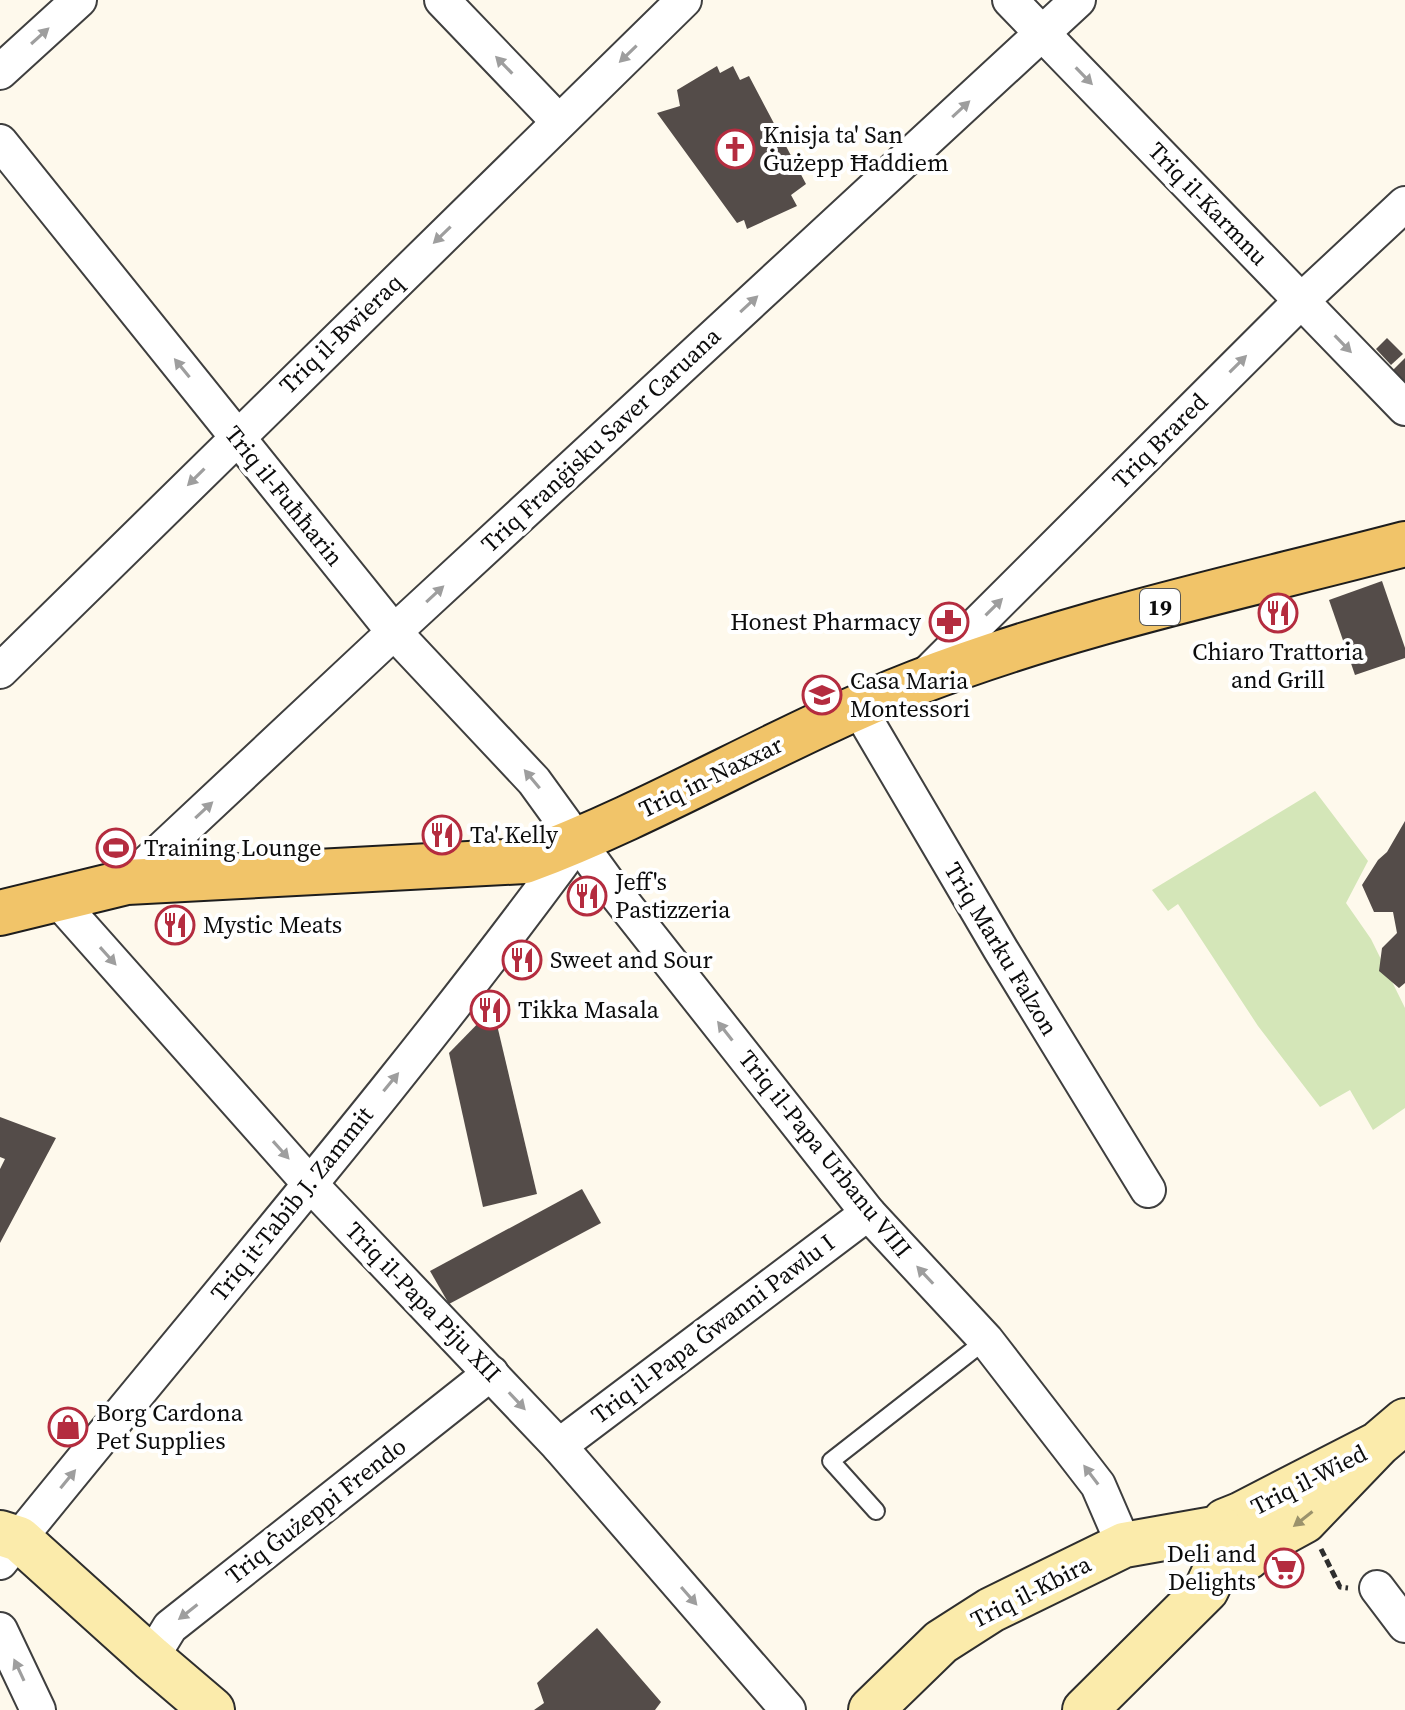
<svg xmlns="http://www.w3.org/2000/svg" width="1405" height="1710" font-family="'Source Serif 4',serif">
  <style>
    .green { fill: #d4e6b8 }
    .building { fill: #544c49 }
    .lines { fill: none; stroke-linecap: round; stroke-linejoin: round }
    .lane-casing { stroke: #3f3f3f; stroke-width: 20 }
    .street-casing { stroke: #3f3f3f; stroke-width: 38 }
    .secondary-casing { stroke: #2e2e2e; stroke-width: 48 }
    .primary-casing { stroke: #1d1d1d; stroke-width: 48 }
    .path { stroke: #2e2e2e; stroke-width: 5; stroke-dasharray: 8 4; stroke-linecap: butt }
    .lane { stroke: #fff; stroke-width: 16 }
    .street { stroke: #fff; stroke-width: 34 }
    .secondary { stroke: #fbebab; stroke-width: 44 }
    .primary { stroke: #f1c469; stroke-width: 44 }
    .oneway { fill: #9e9e9e }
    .oneway2 { fill: #9b926b }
    .labels { text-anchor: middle; stroke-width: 8; stroke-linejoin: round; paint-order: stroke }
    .shield { fill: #fff; stroke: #555; stroke-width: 2 }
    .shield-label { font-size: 22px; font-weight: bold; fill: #0c0c0c }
    .poi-label { font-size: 24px; fill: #0c0c0c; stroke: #fff; text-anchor: start }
    .street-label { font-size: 24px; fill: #0c0c0c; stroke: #fff }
  </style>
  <rect width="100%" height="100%" fill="#fef9ec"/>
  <polygon class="green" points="1315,791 1368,861 1346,903 1371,939 1405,1008 1405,1108 1373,1130 1350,1090 1320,1107 1258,1026 1178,904 1168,911 1152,890"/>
  <g class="building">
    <polygon points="717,66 720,73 733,66 740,80 749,76 806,184 791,195 797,206 747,229 744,220 737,223 657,113 680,106 677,90"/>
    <polygon points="1387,338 1403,354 1391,365 1376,349"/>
    <polygon points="1405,358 1405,383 1393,370"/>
    <polygon points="1382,581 1405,648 1405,658 1355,675 1329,600"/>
    <polygon points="1405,821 1405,983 1399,988 1379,971 1382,948 1397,933 1393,912 1374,912 1362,885 1378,860 1387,852"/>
    <polygon points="493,1008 537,1194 483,1207 449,1053"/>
    <polygon points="0,1117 56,1138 0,1243 0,1169 5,1159 0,1157"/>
    <polygon points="582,1189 601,1223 449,1304 430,1271"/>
    <polygon points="597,1628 661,1702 655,1710 534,1710 544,1703 537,1683"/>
  </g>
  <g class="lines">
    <g class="lane-casing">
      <polyline id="lane" points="876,1511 831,1461 986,1340"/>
    </g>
    <g class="street-casing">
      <g id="street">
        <polyline points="442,0 558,121"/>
        <polyline points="1010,0 1405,408"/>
        <polyline points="0,72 79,0"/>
        <polyline points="0,142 394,632 534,781 610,886 868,1213 986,1340 1098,1485 1124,1545"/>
        <polyline points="0,671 684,0"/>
        <polyline points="925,676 1301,301 1405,204"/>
        <polyline points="858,707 1001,950 1148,1190"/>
        <polyline points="127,882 394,632 1078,0"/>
        <polyline points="56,898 310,1184 559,1446 788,1710"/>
        <polyline points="559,1446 868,1213"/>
        <path d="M 0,1562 C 193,1322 396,1090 578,841"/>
        <polyline points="1377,1588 1405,1625"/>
        <polyline points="0,1630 38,1710"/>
        <polyline points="151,1658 170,1627 491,1373"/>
      </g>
    </g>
    <g class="secondary-casing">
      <g id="secondary">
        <polyline points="1378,1444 1240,1515 1225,1521 1220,1528 1219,1545 1231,1557 1248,1557 1260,1545 1304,1521 1378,1444 1405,1421"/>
        <polyline points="0,1533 19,1539 151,1658 212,1710"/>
        <polyline points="871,1710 941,1642 991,1610 1124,1545 1220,1528"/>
        <polyline points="1085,1710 1206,1590 1224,1552"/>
      </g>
    </g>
    <g class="primary-casing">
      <path id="primary" d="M 0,913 L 127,882 L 525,861 C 659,811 782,735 916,683 C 1074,622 1241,587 1405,544"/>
    </g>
    <polyline class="path" points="1321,1549 1340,1587 1348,1588"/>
    <use href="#lane" class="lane"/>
    <use href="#street" class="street"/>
    <use href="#secondary" class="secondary"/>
    <use href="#primary" class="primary"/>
  </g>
  <defs><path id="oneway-solid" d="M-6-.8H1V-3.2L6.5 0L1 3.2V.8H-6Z" transform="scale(2)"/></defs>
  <g class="oneway">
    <use href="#oneway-solid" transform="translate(40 36) rotate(-42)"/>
    <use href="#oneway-solid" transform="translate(628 54) rotate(136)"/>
    <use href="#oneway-solid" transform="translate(504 65) rotate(-134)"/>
    <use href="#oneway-solid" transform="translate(1084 76) rotate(46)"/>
    <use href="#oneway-solid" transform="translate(961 109) rotate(-43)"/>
    <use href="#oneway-solid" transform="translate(442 235) rotate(136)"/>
    <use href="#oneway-solid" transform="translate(749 304) rotate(-43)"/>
    <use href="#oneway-solid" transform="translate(1343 344) rotate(46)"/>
    <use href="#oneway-solid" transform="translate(1238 364) rotate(-45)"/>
    <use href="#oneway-solid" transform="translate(182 368) rotate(-129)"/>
    <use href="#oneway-solid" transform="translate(196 477) rotate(135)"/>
    <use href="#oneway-solid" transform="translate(435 594) rotate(-43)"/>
    <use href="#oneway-solid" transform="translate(994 607) rotate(-45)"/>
    <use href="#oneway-solid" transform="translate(532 779) rotate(-130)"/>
    <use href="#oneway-solid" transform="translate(204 810) rotate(-43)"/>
    <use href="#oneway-solid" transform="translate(108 956) rotate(48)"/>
    <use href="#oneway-solid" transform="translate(725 1031) rotate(-128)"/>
    <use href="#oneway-solid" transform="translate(391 1082) rotate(-51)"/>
    <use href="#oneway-solid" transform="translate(281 1150) rotate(48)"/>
    <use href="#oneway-solid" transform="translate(925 1275) rotate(-133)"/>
    <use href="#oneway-solid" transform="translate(517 1401) rotate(47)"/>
    <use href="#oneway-solid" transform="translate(1091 1475) rotate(-127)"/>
    <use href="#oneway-solid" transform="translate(68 1479) rotate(-51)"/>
    <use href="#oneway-solid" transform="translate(689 1596) rotate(49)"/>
    <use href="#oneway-solid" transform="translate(188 1612) rotate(142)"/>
    <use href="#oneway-solid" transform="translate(19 1670) rotate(-115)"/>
  </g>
  <use class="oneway2" href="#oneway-solid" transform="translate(1303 1519) rotate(142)"/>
  <defs>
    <g id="church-ring" transform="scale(2)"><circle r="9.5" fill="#fff" stroke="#b42c3f" stroke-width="1.5"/><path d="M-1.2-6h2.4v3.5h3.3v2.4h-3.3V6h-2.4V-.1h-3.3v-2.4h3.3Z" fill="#b42c3f"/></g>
    <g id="restaurant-ring" transform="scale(2)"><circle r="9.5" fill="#fff" stroke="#b42c3f" stroke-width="1.5"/><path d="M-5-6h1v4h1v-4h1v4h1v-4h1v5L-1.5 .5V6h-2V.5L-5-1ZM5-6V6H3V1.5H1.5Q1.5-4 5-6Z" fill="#b42c3f"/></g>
    <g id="pharmacy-ring" transform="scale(2)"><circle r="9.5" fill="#fff" stroke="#b42c3f" stroke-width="1.5"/><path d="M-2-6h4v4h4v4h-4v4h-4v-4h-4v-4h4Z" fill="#b42c3f"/></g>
    <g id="school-ring" transform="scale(2)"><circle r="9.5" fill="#fff" stroke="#b42c3f" stroke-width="1.5"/><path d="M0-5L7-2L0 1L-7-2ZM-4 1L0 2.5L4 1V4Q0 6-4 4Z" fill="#b42c3f"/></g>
    <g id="stadium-ring" transform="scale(2)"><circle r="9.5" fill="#fff" stroke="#b42c3f" stroke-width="1.5"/><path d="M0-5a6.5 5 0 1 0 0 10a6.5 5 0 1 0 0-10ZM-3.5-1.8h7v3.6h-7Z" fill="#b42c3f"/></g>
    <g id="shop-ring" transform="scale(2)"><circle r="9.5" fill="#fff" stroke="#b42c3f" stroke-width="1.5"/><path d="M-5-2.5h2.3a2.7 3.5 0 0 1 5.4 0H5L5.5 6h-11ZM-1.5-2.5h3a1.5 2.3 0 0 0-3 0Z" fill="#b42c3f"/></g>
    <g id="supermarket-ring" transform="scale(2)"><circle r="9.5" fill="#fff" stroke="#b42c3f" stroke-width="1.5"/><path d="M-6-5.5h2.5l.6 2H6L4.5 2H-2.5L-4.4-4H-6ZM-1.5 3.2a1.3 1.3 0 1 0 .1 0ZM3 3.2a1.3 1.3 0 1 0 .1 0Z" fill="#b42c3f"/></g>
  </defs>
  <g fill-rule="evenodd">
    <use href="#church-ring" x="735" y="149"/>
    <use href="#restaurant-ring" x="1278" y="613"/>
    <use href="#pharmacy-ring" x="949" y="622"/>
    <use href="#school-ring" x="822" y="695"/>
    <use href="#restaurant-ring" x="442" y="835"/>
    <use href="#stadium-ring" x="116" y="848"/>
    <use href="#restaurant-ring" x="587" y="896"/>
    <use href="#restaurant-ring" x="175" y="925"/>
    <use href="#restaurant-ring" x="522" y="960"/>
    <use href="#restaurant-ring" x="490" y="1010"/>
    <use href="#shop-ring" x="68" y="1427"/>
    <use href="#supermarket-ring" x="1284" y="1568"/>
  </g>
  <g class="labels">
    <rect class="shield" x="1140" y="589" width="40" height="36" rx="6"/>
    <g class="shield-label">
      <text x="1160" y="615">19</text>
    </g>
    <g class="poi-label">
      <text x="763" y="143">Knisja ta' San<tspan x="763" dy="28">Ġużepp Ħaddiem</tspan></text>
      <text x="921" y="630" text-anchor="end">Honest Pharmacy</text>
      <text x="1278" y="660" text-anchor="middle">Chiaro Trattoria<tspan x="1278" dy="28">and Grill</tspan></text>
      <text x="850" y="689">Casa Maria<tspan x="850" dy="28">Montessori</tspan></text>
      <text x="470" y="843">Ta' Kelly</text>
      <text x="144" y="856">Training Lounge</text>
      <text x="615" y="890">Jeff's<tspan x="615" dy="28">Pastizzeria</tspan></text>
      <text x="203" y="933">Mystic Meats</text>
      <text x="550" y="968">Sweet and Sour</text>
      <text x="518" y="1018">Tikka Masala</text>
      <text x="96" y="1421">Borg Cardona<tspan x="96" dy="28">Pet Supplies</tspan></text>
      <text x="1256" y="1562" text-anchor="end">Deli and<tspan x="1256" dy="28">Delights</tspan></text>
    </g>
    <g class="street-label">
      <text transform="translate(1208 204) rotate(46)" y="8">Triq il-Karmnu</text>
      <text transform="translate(341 334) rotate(-44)" y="8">Triq il-Bwieraq</text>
      <text transform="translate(601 440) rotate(-43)" y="8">Triq Franġisku Saver Caruana</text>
      <text transform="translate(1160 441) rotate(-45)" y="8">Triq Brared</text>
      <text transform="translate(284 496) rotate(51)" y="8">Triq il-Fuħħarin</text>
      <text transform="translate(711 777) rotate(-26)" y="8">Triq in-Naxxar</text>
      <text transform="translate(1001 949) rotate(59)" y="8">Triq Marku Falzon</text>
      <text transform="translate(825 1154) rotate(51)" y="8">Triq il-Papa Urbanu VIII</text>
      <text transform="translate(292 1204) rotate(-51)" y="8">Triq it-Tabib J. Zammit</text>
      <text transform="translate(423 1302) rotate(46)" y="8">Triq il-Papa Piju XII</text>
      <text transform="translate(713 1329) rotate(-37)" y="8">Triq il-Papa Ġwanni Pawlu I</text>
      <text transform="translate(1309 1480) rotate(-27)" y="8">Triq il-Wied</text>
      <text transform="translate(316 1511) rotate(-38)" y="8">Triq Ġużeppi Frendo</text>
      <text transform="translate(1031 1592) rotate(-27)" y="8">Triq il-Kbira</text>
    </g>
  </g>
</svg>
